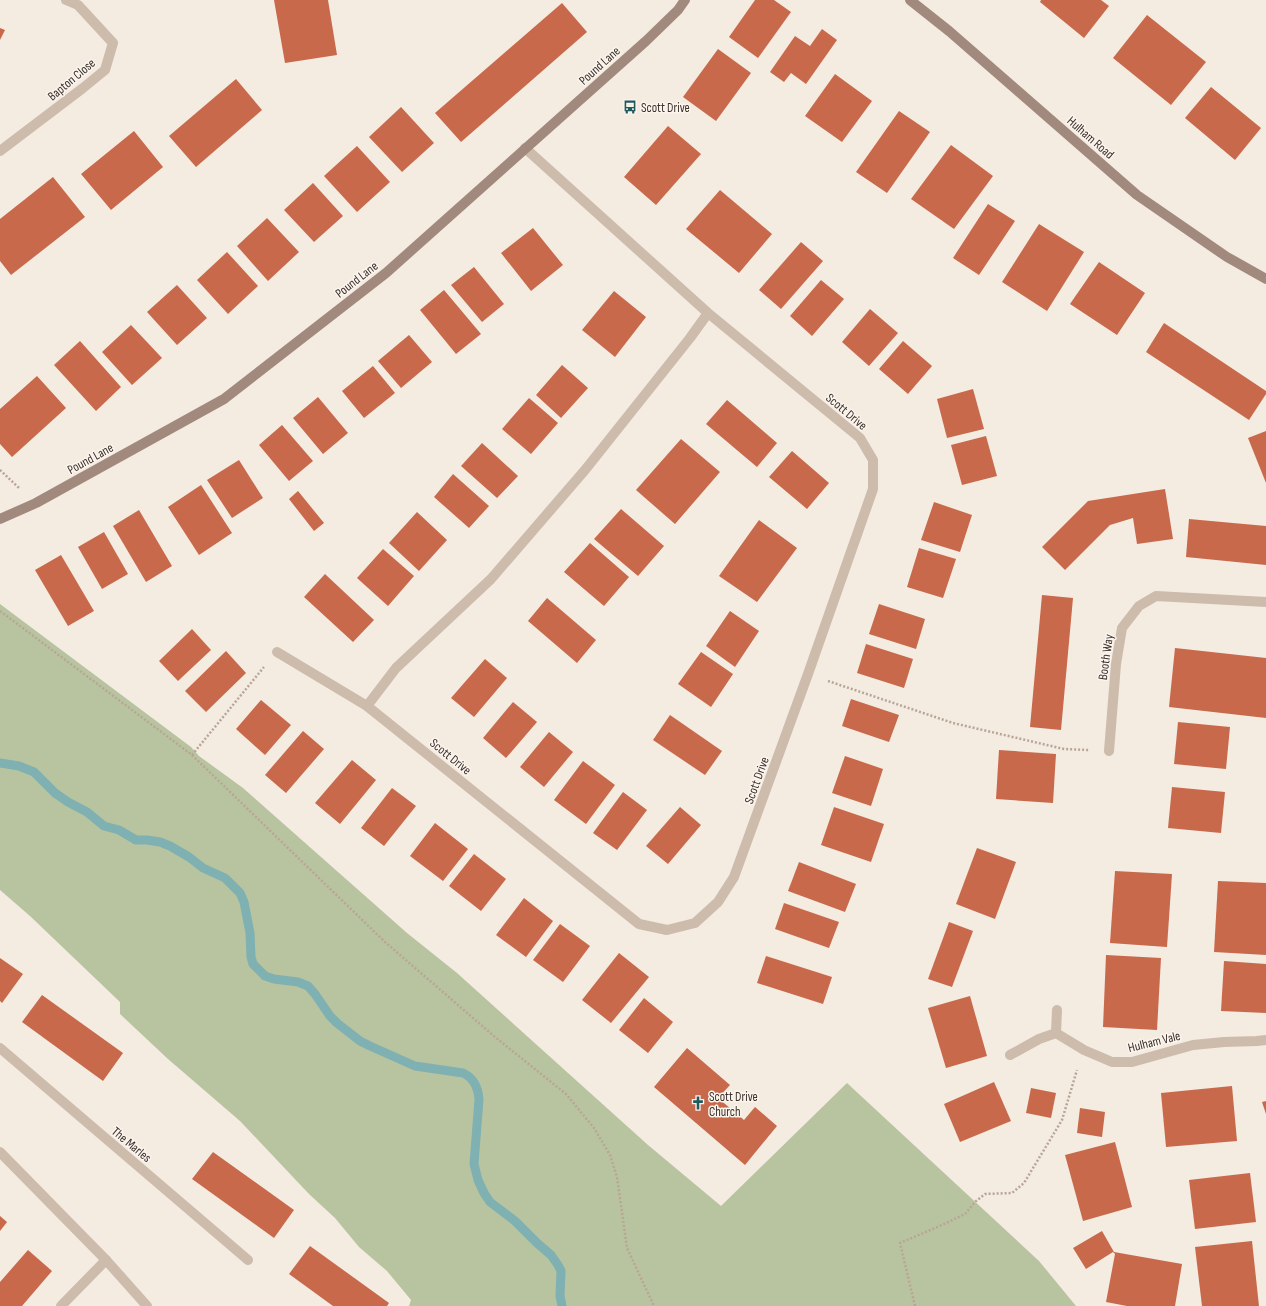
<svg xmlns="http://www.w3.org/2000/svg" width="1266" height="1306" font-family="'Sofia Sans Condensed',sans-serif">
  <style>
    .green { fill: #b8c4a0 }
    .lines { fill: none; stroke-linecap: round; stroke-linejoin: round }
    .stream { stroke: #7fb0b2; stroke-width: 9 }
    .building { fill: #c8694b }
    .path { stroke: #b9a596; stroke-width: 2.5; stroke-dasharray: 2 2; stroke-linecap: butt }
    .street { stroke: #cdbbac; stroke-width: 10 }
    .secondary { stroke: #a18a7d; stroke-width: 10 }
    .labels { text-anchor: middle; stroke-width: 3; stroke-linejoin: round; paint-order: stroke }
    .street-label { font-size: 13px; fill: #3b302b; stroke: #fbf5ee }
    .poi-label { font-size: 13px; fill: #3b302b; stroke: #fbf5ee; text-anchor: start }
  </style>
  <rect width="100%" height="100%" fill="#f4ebe1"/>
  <polygon class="green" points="0,604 191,747 199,756 243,788 407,933 457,973 648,1145 721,1206 847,1083 1039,1261 1076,1306 409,1306 411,1300 387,1271 359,1247 335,1218 309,1194 240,1121 168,1059 120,1014 120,1002 30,916 0,890"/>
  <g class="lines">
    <path class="stream" d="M 0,763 L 19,766 L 34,772 L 55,793 L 68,802 L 87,812 L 104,826 L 119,830 L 136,840 L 147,840 L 160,842 L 170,846 L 189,857 L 203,868 L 225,878 L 240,893 L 244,902 L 250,933 L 251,957 L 253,964 L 265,976 L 274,979 L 298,982 L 308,986 L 315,994 L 330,1016 L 337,1023 L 360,1041 L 370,1046 L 415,1066 L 463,1073 C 474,1078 478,1087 479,1099 L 474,1164 L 478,1180 L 484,1193 L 490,1202 L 515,1221 L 537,1243 L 551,1255 L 558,1265 L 561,1271 L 560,1296 L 562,1306"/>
  </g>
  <g class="building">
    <polygon points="274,0 328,0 337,55 285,63"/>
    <polygon points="755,0 774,0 791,12 758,58 729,37"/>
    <polygon points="1041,0 1101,0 1109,6 1084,38 1040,2"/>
    <polygon points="562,3 587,32 461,142 435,113"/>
    <polygon points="1147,15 1206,62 1171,105 1113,58"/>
    <polygon points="0,28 5,30 0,40"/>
    <polygon points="822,29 837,40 806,84 791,73 784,82 770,72 795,36 810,46"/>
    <polygon points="718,49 751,73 716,121 683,97"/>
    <polygon points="835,74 872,101 842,142 805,116"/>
    <polygon points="236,79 262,110 196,167 169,136"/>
    <polygon points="1211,87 1261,128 1235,160 1185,118"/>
    <polygon points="401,107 434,143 402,172 369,137"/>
    <polygon points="899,111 930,132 887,193 856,172"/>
    <polygon points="668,126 701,154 656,205 624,177"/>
    <polygon points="134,131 163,167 111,210 81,174"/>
    <polygon points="951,145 993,176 954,229 911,199"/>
    <polygon points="357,146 390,182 357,212 324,176"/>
    <polygon points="53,177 85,217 11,275 0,261 0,219"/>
    <polygon points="313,183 343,216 314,242 284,210"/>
    <polygon points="720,190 772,234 739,273 686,229"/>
    <polygon points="988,204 1015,221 979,275 953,258"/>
    <polygon points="267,218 299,252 268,281 237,246"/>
    <polygon points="1039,224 1084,252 1047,311 1002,282"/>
    <polygon points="533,228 563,265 531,291 501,253"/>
    <polygon points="801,242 823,261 781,309 759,290"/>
    <polygon points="227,252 258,286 228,314 197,280"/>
    <polygon points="1099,262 1145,293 1117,335 1070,304"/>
    <polygon points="474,267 504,304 482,322 451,285"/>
    <polygon points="821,280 844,299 812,336 790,316"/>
    <polygon points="177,285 207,318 177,345 147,312"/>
    <polygon points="444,290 481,334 456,354 420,310"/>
    <polygon points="614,291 646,317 615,357 582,330"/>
    <polygon points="870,309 898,333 869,366 842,342"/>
    <polygon points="1164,323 1266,391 1266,394 1249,420 1146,352"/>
    <polygon points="131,325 162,358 132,385 102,352"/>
    <polygon points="409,335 432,362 401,388 378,361"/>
    <polygon points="80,341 121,387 96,411 54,365"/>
    <polygon points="903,341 932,366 908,394 879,369"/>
    <polygon points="562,365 588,388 561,418 536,395"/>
    <polygon points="373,366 395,393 364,418 342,391"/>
    <polygon points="37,376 66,408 12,457 0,444 0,409"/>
    <polygon points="973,389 984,429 947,438 937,399"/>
    <polygon points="318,397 348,433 323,454 293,418"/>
    <polygon points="529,398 558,423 531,454 502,429"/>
    <polygon points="727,400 777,443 757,467 706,424"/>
    <polygon points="282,425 313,461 289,481 259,445"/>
    <polygon points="1266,431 1266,483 1248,438"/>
    <polygon points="986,436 997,476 962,485 951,445"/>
    <polygon points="681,439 720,472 675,524 636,490"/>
    <polygon points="482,443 518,476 497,498 461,466"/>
    <polygon points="792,451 829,483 807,509 769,477"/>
    <polygon points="239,460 263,498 232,518 207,480"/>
    <polygon points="453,474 489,506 469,528 434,497"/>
    <polygon points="201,485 232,533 199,555 168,507"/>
    <polygon points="1165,489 1173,539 1137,544 1133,518 1110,525 1065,570 1042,547 1088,501"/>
    <polygon points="298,491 324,523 314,531 289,499"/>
    <polygon points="934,502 972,515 960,552 921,540"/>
    <polygon points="621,509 664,546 638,576 594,539"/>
    <polygon points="139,510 172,566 146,582 113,526"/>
    <polygon points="417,512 447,540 419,571 389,543"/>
    <polygon points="1189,519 1266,526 1266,565 1186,557"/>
    <polygon points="759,520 797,548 757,602 719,576"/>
    <polygon points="104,532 128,574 102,589 78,547"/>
    <polygon points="590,543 629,577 604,606 564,572"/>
    <polygon points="919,548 956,559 943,598 907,587"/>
    <polygon points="383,549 414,576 388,606 357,578"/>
    <polygon points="61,555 94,611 68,626 35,570"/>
    <polygon points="325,574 374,620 353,642 304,597"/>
    <polygon points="1042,595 1073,598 1061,730 1030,727"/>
    <polygon points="547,598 596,640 577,663 528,621"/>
    <polygon points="879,604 925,619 916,649 869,634"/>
    <polygon points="730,611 759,631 735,667 706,646"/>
    <polygon points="192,629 211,650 178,681 159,661"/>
    <polygon points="866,644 913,659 904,688 857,673"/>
    <polygon points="1175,648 1266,658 1266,718 1169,707"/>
    <polygon points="226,651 246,673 206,712 185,691"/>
    <polygon points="701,652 733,674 711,707 678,684"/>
    <polygon points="485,659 507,678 474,717 451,698"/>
    <polygon points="851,699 899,715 889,742 842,726"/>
    <polygon points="261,700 291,725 265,755 236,729"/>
    <polygon points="513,702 537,722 506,758 483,738"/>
    <polygon points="670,715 722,751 705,775 653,740"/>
    <polygon points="1178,722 1230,727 1226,769 1174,764"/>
    <polygon points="303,731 324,749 286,793 265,775"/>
    <polygon points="549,732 573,752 544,787 520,767"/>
    <polygon points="999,750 1056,754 1053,803 996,799"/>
    <polygon points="845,756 883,769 871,806 832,793"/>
    <polygon points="352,760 376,780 340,824 315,803"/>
    <polygon points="583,761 615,785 586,824 554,800"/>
    <polygon points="1172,787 1225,792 1221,833 1168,828"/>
    <polygon points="392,788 416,806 384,846 361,828"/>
    <polygon points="623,792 647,810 617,850 593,833"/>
    <polygon points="680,807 701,825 668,864 646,846"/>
    <polygon points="834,807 884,824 871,862 821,845"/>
    <polygon points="435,823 468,849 443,881 410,856"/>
    <polygon points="977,848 1016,862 995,919 956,904"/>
    <polygon points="474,854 506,879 481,911 449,886"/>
    <polygon points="799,862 856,884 845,912 788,891"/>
    <polygon points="1115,871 1172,874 1167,947 1110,943"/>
    <polygon points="1218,881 1266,883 1266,955 1214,952"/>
    <polygon points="524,898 553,921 526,957 496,935"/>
    <polygon points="784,903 839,922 829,948 775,929"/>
    <polygon points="949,922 973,931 952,987 928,979"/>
    <polygon points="560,924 590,946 563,982 533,960"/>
    <polygon points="619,953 649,977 611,1023 582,1000"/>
    <polygon points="1106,955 1161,958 1157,1030 1103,1027"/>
    <polygon points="766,956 832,977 823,1004 757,983"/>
    <polygon points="0,958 23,974 2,1003 0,1001"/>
    <polygon points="1224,961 1266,964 1266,1013 1221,1011"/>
    <polygon points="42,995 123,1053 103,1081 22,1022"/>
    <polygon points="970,996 987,1056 946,1068 928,1008"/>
    <polygon points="644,998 673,1022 648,1053 619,1030"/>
    <polygon points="687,1048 730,1085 718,1098 744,1120 755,1107 777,1126 745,1165 654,1087"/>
    <polygon points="994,1082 1011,1121 960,1142 944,1104"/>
    <polygon points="1232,1086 1237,1141 1166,1147 1161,1093"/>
    <polygon points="1031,1088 1056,1093 1051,1118 1026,1113"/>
    <polygon points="1266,1101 1266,1114 1262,1102"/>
    <polygon points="1080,1108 1105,1112 1102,1137 1077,1133"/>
    <polygon points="1115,1142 1132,1207 1083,1221 1065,1155"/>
    <polygon points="213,1152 294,1210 274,1238 192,1179"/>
    <polygon points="1250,1173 1256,1222 1195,1229 1189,1180"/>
    <polygon points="0,1216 7,1222 0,1231"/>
    <polygon points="1102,1231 1114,1252 1182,1264 1175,1306 1127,1306 1106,1302 1115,1254 1113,1252 1086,1269 1073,1248"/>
    <polygon points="1252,1241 1259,1306 1202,1306 1195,1247"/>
    <polygon points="310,1246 389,1303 387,1306 333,1306 289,1274"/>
    <polygon points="28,1250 52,1271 22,1306 0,1306 0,1282"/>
  </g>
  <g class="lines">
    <g class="path">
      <polyline points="0,470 19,488"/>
      <polyline points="0,611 192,755 385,942 495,1037 566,1094 594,1128 610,1155 617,1177 627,1248 654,1306"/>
      <polyline points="828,681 953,723 1064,749 1089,750"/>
      <polyline points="192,755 264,667"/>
      <polyline points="915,1306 900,1243 942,1225 965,1214 976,1201 985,1194 1012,1193 1024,1183 1062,1120 1077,1070"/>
    </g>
    <g class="street">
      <polyline points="525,148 708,313 860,438 873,460 873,489 808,674 734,877 718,902 695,923 667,930 639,924 367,706 396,668 491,579 585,470 690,338 708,313"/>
      <polyline points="0,151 83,88 105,70 113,43 78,5 66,0"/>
      <polyline points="277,652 367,706"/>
      <polyline points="1109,751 1116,664 1122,628 1139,606 1156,596 1266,602"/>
      <polyline points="1056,1033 1084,1050 1112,1062 1132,1062 1193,1045 1224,1042 1257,1041 1266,1040"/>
      <polyline points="0,1048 248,1260"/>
      <polyline points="1010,1055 1039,1039 1056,1033 1057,1010"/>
      <polyline points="0,1152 106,1260 147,1306"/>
      <polyline points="61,1306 106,1260"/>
    </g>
    <g class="secondary">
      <polyline points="910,0 949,31 1137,195 1227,257 1266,279"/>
      <polyline points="0,519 36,503 224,399 386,273 646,41 678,10 685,0"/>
    </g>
  </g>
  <defs>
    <g id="bus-bare" transform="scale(1.08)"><path d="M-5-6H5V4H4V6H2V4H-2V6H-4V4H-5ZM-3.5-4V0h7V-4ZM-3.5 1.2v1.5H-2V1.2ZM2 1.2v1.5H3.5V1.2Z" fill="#1f5a5e" stroke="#fbf5ee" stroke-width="2.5" paint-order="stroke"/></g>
    <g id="church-bare" transform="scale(1.08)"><path d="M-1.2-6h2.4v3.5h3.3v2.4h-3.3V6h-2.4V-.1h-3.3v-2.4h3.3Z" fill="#1f5a5e" stroke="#fbf5ee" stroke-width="2.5" paint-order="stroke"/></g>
  </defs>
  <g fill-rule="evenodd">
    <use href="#bus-bare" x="630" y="107"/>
    <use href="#church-bare" x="698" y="1103"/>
  </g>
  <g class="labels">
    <g class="street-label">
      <text transform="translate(599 65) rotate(-42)" y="5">Pound Lane</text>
      <text transform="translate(71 79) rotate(-40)" y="5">Bapton Close</text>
      <text transform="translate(1091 137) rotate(41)" y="5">Hulham Road</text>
      <text transform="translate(356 279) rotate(-38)" y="5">Pound Lane</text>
      <text transform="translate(847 411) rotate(40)" y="5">Scott Drive</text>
      <text transform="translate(90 458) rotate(-29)" y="5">Pound Lane</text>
      <text transform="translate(1105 657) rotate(-82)" y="5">Booth Way</text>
      <text transform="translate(451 756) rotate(39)" y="5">Scott Drive</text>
      <text transform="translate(756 780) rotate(-70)" y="5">Scott Drive</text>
      <text transform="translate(1154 1041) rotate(-14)" y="5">Hulham Vale</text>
      <text transform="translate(132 1144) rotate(40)" y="5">The Marles</text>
    </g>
    <g class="poi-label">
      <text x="641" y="112">Scott Drive</text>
      <text x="709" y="1101">Scott Drive<tspan x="709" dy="15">Church</tspan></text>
    </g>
  </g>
</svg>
